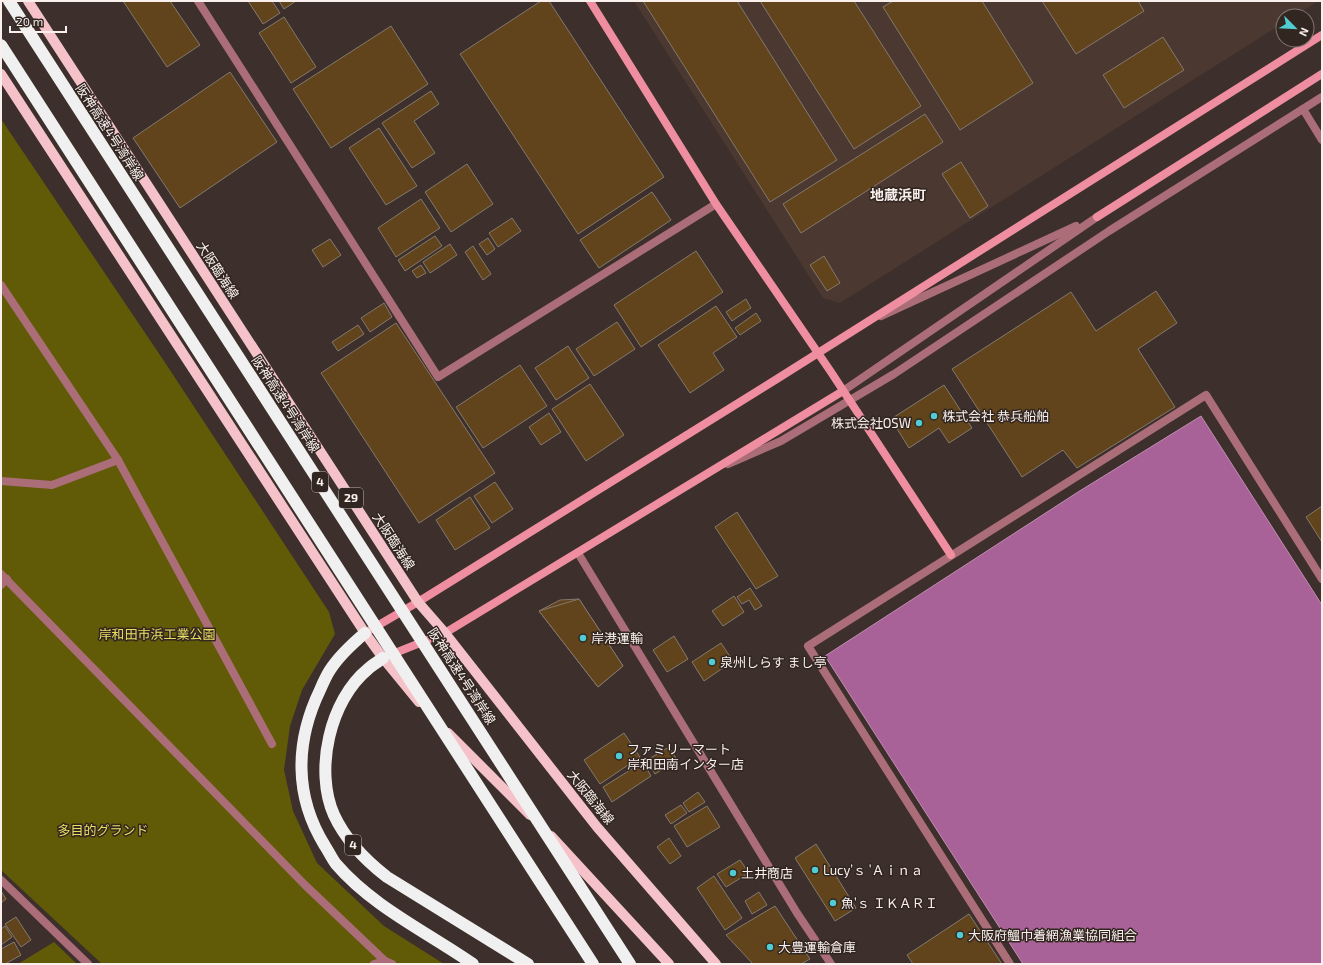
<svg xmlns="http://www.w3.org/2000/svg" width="1323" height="965" font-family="'Exo 2','Noto Sans JP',sans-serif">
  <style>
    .built { fill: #4b3831 }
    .green { fill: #615a07 }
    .water { fill: #a96298; stroke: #c18db2 }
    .building { fill: #61441b; stroke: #83796e }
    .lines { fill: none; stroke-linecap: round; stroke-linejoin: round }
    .lane { stroke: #ab6e79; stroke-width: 8 }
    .street { stroke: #ab6e79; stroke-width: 8 }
    .secondary { stroke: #ef8ea0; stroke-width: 8 }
    .primary { stroke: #f5c2ca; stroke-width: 10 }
    .highway { stroke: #f0f0f0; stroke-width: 12 }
    .highway-bridge { stroke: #f0f0f0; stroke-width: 12 }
    .poi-dot { fill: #51ccd3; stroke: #322621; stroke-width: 1.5 }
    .labels { text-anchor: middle; stroke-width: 3; stroke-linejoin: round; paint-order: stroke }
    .shield { fill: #322621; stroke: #bdb3b0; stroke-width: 1 }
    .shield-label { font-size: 12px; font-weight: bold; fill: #f9f0ed }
    .street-label { font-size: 13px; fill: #f9f0ed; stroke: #322621 }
    .poi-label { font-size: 13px; fill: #f9f0ed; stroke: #322621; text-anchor: start }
    .park-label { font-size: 13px; fill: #eadf62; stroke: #322621 }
    .neighbourhood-label { font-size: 14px; font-weight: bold; fill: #f9f0ed; stroke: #322621 }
  </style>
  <rect width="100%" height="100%" fill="#3d2f2b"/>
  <polygon class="built" points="634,1 1318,1 1295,16 1283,16 1283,23 840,303 823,298"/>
  <g class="green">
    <polygon points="1,119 166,364 329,612 335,634 302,690 290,726 284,770 293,811 317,863 384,926 444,964 102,964 1,870"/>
    <polygon points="54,942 77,964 18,964"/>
  </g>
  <polygon class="water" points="1201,416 1322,605 1322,964 1023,964 825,656 1078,492"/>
  <g class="building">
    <polygon points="123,1 170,1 200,45 167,67"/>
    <polygon points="248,1 272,1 280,13 263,24"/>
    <polygon points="279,1 296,1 284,9"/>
    <polygon points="541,1 549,1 664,177 578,234 460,54"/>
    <polygon points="643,1 737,1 837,160 770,202"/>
    <polygon points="760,1 854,1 921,106 854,149"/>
    <polygon points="893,1 982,1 1033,83 960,130 883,7"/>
    <polygon points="1042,1 1138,1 1144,11 1076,54"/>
    <polygon points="284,17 316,67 291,83 259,33"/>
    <polygon points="391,26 428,84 331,148 293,89"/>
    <polygon points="1163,37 1184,70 1124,108 1103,75"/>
    <polygon points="230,72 277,142 180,208 133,138"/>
    <polygon points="431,91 439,104 414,121 435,153 412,168 382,123"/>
    <polygon points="925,114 943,142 801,233 783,204"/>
    <polygon points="379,128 417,186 386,205 349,148"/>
    <polygon points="961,162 988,206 970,218 942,174"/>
    <polygon points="467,164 493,204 451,232 425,192"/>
    <polygon points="652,192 671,220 599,268 580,240"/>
    <polygon points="421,199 440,228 396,257 378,228"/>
    <polygon points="512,218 521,231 498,247 489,233"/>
    <polygon points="435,236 442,246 405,271 398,260"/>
    <polygon points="488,238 495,249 487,255 479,244"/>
    <polygon points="330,239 341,255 323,267 312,250"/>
    <polygon points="450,244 457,255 430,273 423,262"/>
    <polygon points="473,246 491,274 483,280 465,252"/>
    <polygon points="696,251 723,292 641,347 614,305"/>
    <polygon points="824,256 840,283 827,291 810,265"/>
    <polygon points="421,265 426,273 417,278 412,271"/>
    <polygon points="1156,291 1177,323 1138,349 1175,407 1077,468 1063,450 1022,477 952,369 1071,292 1096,331"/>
    <polygon points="746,299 751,308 732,321 726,312"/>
    <polygon points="384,303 392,317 370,332 361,318"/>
    <polygon points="716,306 737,337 713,353 724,370 690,393 658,345"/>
    <polygon points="756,313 761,321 740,335 735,328"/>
    <polygon points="617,322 635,349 594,376 576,349"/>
    <polygon points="396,323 495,473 419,523 321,373"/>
    <polygon points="358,325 364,334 338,351 332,342"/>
    <polygon points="568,346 589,378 556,400 535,368"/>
    <polygon points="520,365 547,406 483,448 456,407"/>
    <polygon points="590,384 624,435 586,461 552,409"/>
    <polygon points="944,385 972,428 949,443 939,428 909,448 891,419"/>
    <polygon points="549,413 561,432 541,445 529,427"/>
    <polygon points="495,482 513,509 492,523 474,496"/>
    <polygon points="470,497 490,528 455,550 436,520"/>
    <polygon points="1322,506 1322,542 1306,517"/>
    <polygon points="737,512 778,576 756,589 715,527"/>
    <polygon points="750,588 762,606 755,610 749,600 742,604 737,597"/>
    <polygon points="734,596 744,612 723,626 712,611"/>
    <polygon points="579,599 623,666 598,687 539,611 560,600"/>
    <polygon points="579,599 623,666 598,687 539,611"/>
    <polygon points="674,636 688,659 667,672 653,650"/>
    <polygon points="721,643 733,661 704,681 692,662"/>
    <polygon points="624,733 640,757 600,784 584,760"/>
    <polygon points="669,747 677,760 655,774 647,760"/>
    <polygon points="643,762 651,776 612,802 603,787"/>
    <polygon points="698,792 705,802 689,812 683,803"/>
    <polygon points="681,805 687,813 671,824 665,815"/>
    <polygon points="707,806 720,827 687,847 674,826"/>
    <polygon points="669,838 681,856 670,864 657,847"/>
    <polygon points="816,844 856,908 835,921 795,858"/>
    <polygon points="740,860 749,873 726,887 717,874"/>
    <polygon points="714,876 742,918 725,930 697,888"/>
    <polygon points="1,891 6,899 1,903"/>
    <polygon points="759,892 767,905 752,914 745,901"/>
    <polygon points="775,906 810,959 801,964 753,964 726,935"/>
    <polygon points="969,914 1002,964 913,964 907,955"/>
    <polygon points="16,917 31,940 21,947 5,924"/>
    <polygon points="5,926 12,937 1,945 1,929"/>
    <polygon points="14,942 21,955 5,964 1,964 1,949"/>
  </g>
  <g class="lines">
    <g class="lane">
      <polyline points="1,285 118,460 272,744"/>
      <polyline points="1,481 52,485 118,460"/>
      <polyline points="578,553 797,913 831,964"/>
      <polyline points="1,574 305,885 385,961 392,964"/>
      <polyline points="1,585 7,579"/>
      <polyline points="374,964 385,961"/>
      <polyline points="1010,964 808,646 1206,395 1322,579"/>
    </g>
    <g class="street">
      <polyline points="198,1 438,377 716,204"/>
      <polyline points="1303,109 1322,140"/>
      <polyline points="881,316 1076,226"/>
      <polyline points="843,391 1097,217"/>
      <polyline points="728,464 781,441 894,374 1109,231 1322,97"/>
      <polyline points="1,880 88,964"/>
    </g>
    <g class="secondary">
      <polyline points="590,1 716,204 831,372 951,555"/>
      <polyline points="1097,217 1322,74"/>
      <polyline points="365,633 418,602 780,377 1322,35"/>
      <polyline points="390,655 445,633 843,391"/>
    </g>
    <g class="primary">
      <polyline points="28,1 418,602 445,633 597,827 716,964"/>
      <polyline points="1,74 365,633 383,658 419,702"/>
      <polyline points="448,733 530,815"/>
      <polyline points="551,836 669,964"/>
    </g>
    <g class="highway">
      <path d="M 365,633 C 352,644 339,656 330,670 C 326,676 323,683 320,690 C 295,742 294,796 325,846 C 329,852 332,859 336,864 C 373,907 427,932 473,964"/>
      <path d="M 383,658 C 378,662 372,665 368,669 C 330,700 314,770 334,815 C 346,841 365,860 387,877 L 528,964"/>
    </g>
    <g class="highway-bridge">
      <polyline points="9,1 630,964"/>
      <polyline points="1,45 593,964"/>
    </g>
  </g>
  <g class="poi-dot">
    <circle cx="934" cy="416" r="4"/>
    <circle cx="919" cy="423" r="4"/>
    <circle cx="583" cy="638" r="4"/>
    <circle cx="712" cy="662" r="4"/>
    <circle cx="619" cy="756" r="4"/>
    <circle cx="815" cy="870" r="4"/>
    <circle cx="733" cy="873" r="4"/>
    <circle cx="833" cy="903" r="4"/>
    <circle cx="960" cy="935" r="4"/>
    <circle cx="770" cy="947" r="4"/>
  </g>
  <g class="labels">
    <g class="shield">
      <rect x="312" y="472" width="16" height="20" rx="3"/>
      <rect x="339" y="488" width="24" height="20" rx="3"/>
      <rect x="345" y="835" width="16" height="20" rx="3"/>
    </g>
    <g class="shield-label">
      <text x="320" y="486">4</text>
      <text x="351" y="502">29</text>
      <text x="353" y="849">4</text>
    </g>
    <g class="street-label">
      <text transform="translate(110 132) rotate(57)" y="5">阪神高速4号湾岸線</text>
      <text transform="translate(218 270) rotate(57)" y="5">大阪臨海線</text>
      <text transform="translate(286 404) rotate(57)" y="5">阪神高速4号湾岸線</text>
      <text transform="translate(394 541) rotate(57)" y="5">大阪臨海線</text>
      <text transform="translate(462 676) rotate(57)" y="5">阪神高速4号湾岸線</text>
      <text transform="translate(591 797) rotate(51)" y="5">大阪臨海線</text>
    </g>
    <g class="poi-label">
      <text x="942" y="421">株式会社 恭兵船舶</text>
      <text x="911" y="428" text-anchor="end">株式会社OSW</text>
      <text x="591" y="643">岸港運輸</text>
      <text x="720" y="667">泉州しらす まし亭</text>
      <text x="627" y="754">ファミリーマート<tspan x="627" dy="15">岸和田南インター店</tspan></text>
      <text x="823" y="875">Lucy’ｓ ’Ａｉｎａ</text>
      <text x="741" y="878">土井商店</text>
      <text x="841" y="908">魚’ｓ ＩＫＡＲＩ</text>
      <text x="968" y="940">大阪府鰮巾着網漁業協同組合</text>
      <text x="778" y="952">大豊運輸倉庫</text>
    </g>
    <g class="park-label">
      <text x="157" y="639">岸和田市浜工業公園</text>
      <text x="103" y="835">多目的グランド</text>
    </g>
    <g class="neighbourhood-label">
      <text x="898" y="200">地蔵浜町</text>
    </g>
  </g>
  <rect width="1323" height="965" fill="none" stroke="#f9f0ed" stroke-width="4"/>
  <g transform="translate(1295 28) rotate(114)"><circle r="19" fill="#322621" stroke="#827773"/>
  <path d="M0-3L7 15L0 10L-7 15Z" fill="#51ccd3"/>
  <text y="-6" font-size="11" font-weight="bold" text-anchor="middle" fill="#f9f0ed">N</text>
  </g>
  <path d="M10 26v6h56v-6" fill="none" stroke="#f9f0ed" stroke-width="2"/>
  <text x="16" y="26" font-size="12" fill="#f9f0ed" stroke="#322621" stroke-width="3" paint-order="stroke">20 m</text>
</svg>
